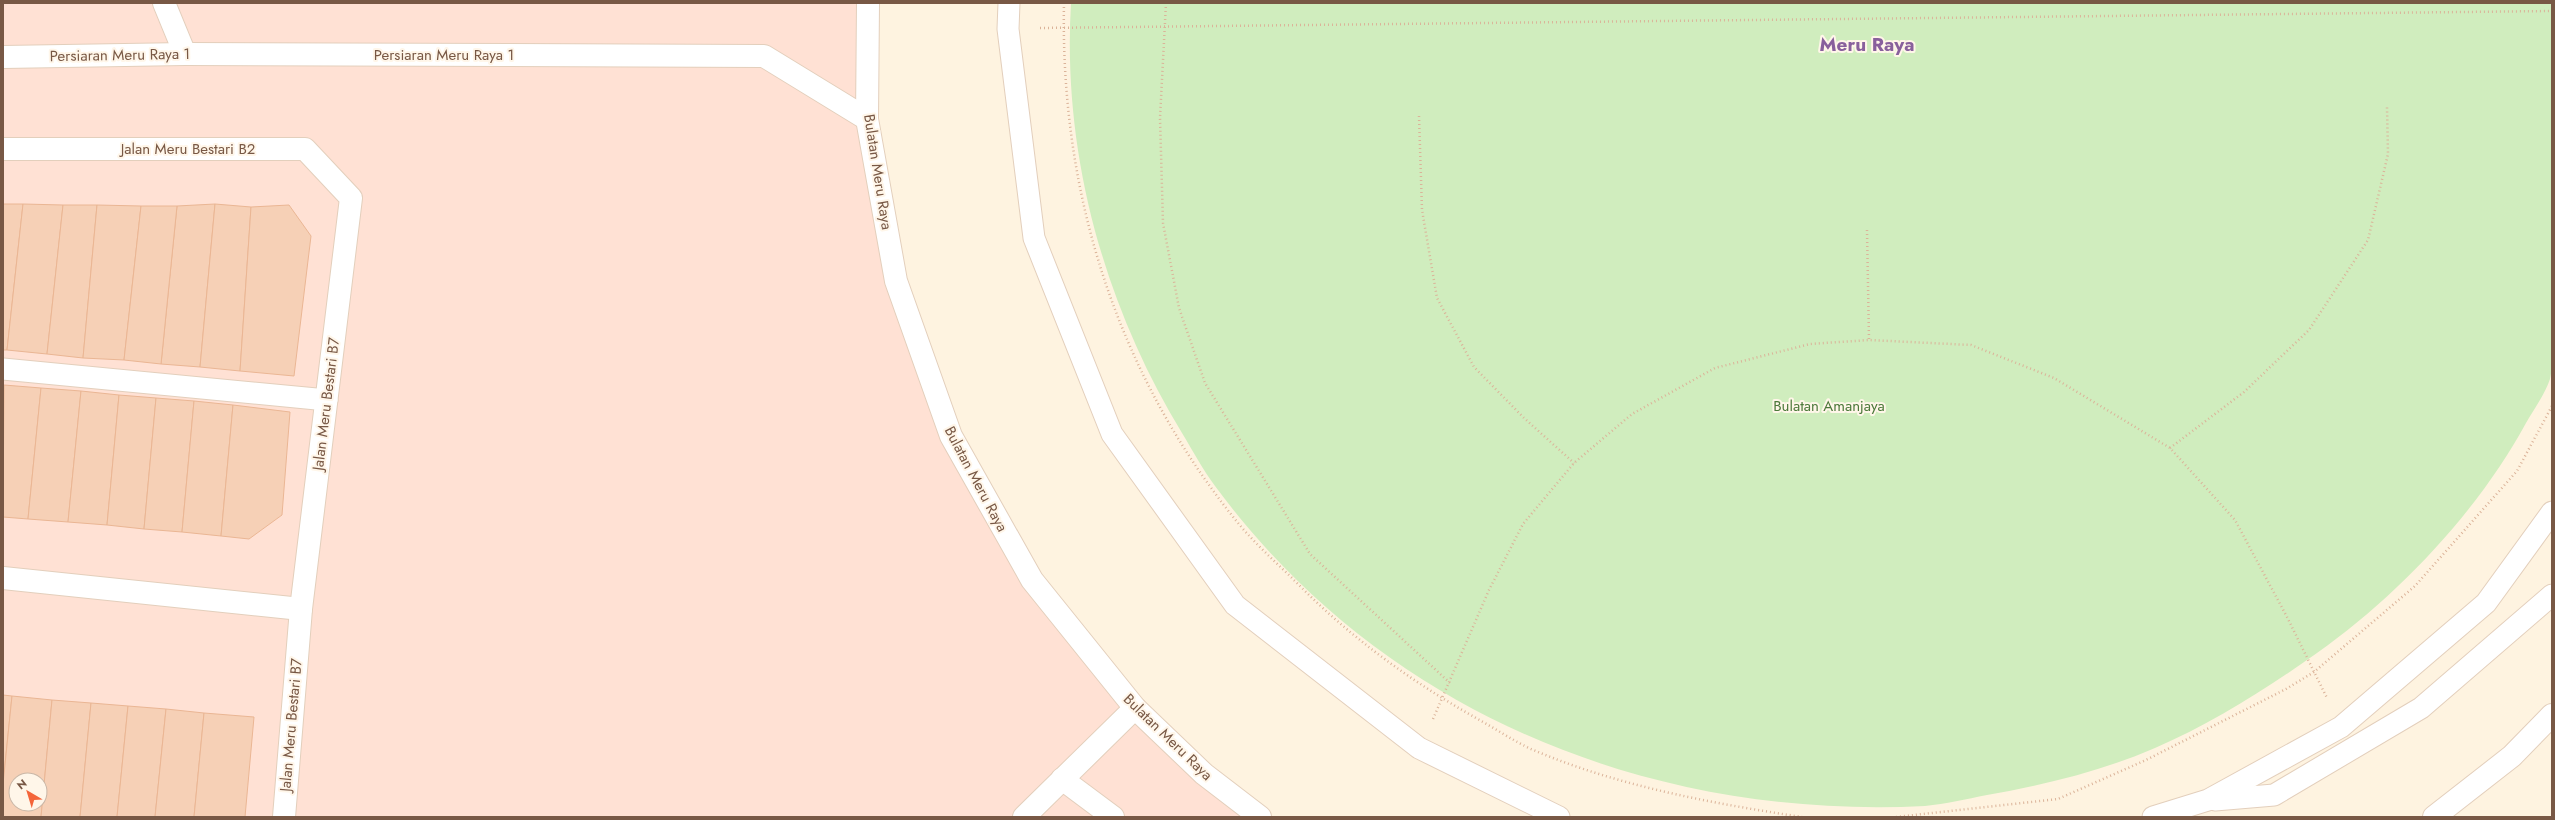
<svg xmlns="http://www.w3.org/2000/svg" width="2555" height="820" font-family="Jost,sans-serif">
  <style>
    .commercial { fill: #ffe1d4; fill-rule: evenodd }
    .green { fill: #d0edbe }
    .building { fill: #f6d0b6; stroke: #eab694; fill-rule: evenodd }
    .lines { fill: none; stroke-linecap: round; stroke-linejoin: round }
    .service-casing { stroke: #e3cfbc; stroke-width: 23 }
    .minor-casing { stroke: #e3cfbc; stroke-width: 24 }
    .tertiary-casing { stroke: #e3cfbc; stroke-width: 24 }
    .path { stroke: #dbb399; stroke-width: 2.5; stroke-dasharray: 1 3; stroke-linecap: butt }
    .service { stroke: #fff; stroke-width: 21 }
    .minor { stroke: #fff; stroke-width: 22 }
    .tertiary { stroke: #fff; stroke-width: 22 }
    .labels { text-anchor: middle; stroke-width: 4; stroke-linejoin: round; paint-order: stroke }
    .street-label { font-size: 15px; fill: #785845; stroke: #fff6e9 }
    .park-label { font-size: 15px; fill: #4c793a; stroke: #fff6e9 }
    .district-label { font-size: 19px; font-weight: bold; fill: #88609c; stroke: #fff6e9 }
  </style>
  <rect width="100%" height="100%" fill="#fef3e0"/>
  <path class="commercial" d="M 3,3 L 870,3 L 868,182 L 959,445 L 1091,663 L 1253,817 L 3,817 ZM 16,780 L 40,780 L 40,804 L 16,804 Z"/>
  <path class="green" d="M 1071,3 L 2552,3 C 2552,95 2552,187 2552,279 C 2552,302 2555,360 2550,379 C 2545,394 2534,409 2526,423 C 2479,510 2398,596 2317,653 C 2266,689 2213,723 2155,748 C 2102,771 2044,785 1987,795 C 1966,799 1946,804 1925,806 C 1647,820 1381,711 1215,486 C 1203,470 1193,451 1182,433 C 1104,305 1062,153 1071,3 Z"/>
  <g class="building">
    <polygon points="3,204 23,204 7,350 3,350"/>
    <polygon points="23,204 63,205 47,354 7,350"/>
    <polygon points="215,204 200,367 161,364 177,206"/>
    <polygon points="215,204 251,207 240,371 200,367"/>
    <polygon points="63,205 97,205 83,358 47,354"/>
    <polygon points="97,205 141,206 124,360 83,358"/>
    <polygon points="289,205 311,236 294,376 240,371 251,207"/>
    <polygon points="141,206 177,206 161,364 124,360"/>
    <polygon points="4,385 41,388 28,519 3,517"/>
    <polygon points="41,388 81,391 68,522 28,519"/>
    <polygon points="81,391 119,395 107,525 68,522"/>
    <polygon points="119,395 156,398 144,529 107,525"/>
    <polygon points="156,398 194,401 182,532 144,529"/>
    <polygon points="194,401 233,405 221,536 182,532"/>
    <polygon points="233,405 290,412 282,515 249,539 221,536"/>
    <polygon points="3,695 12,696 3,784"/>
    <path d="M 12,696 L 52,700 L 41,817 L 3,817 L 3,784 ZM 16,780 L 40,780 L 40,804 L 16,804 Z"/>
    <polygon points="52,700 91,703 80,817 41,817"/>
    <polygon points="91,703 128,706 117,817 80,817"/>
    <polygon points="128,706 166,709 155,817 117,817"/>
    <polygon points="166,709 204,713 194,817 155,817"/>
    <polygon points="204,713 254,717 245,817 194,817"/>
  </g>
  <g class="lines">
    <g class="service-casing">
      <g id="service">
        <polyline points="1009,3 1008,29 1034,238 1112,434 1235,605 1419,748 1559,817"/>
        <polyline points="3,369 327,400"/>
        <polyline points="2215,800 2274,795 2421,708 2552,595"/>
        <polyline points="2153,817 2208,800 2341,727 2486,603 2552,512"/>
      </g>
    </g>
    <g class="minor-casing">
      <g id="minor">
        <polyline points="3,149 305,149 351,198 301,609 284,817"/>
        <polyline points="3,578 301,609"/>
        <polyline points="1062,779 1113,817"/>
        <polyline points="1024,817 1135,708"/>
      </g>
    </g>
    <g class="tertiary-casing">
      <g id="tertiary">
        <polyline points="164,3 185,54"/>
        <polyline points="868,3 867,119 896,281 951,436 1032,580 1135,708 1204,774 1260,817"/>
        <polyline points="3,57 185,54 764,56 867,119"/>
        <polyline points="2434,817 2512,756 2552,715"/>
      </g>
    </g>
    <g class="path">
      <path d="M 1064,3 C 1060,194 1117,374 1238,523 C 1256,545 1278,564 1298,584 C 1353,640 1415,684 1483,722 C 1499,731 1514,741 1531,749 C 1617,786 1710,803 1802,817"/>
      <polyline points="1166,3 1160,118 1163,223 1179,308 1205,383 1310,554 1450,683"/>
      <polyline points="1040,28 2552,11"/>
      <polyline points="1419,116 1422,210 1437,298 1474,367 1524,418 1574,463"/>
      <polyline points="1867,230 1869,340"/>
      <polyline points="2170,448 2244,392 2309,330 2368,240 2388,154 2387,107"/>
      <polyline points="1433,719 1489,590 1523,524 1574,463 1632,414 1715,368 1810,344 1869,340 1971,345 2054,378 2170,448 2235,520 2287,617 2327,698"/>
      <polyline points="1896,817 2058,799 2146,760 2286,689 2314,672 2415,586 2517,471 2552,406"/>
    </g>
    <use href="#service" class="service"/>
    <use href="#minor" class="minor"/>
    <use href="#tertiary" class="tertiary"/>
  </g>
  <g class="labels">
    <g class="street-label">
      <text transform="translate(120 55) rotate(-1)" y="5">Persiaran Meru Raya 1</text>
      <text x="444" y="60">Persiaran Meru Raya 1</text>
      <text x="188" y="154">Jalan Meru Bestari B2</text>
      <text transform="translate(878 172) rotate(81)" y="5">Bulatan Meru Raya</text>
      <text transform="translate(326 404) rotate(-83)" y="5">Jalan Meru Bestari B7</text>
      <text transform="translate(976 479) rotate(62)" y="5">Bulatan Meru Raya</text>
      <text transform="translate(291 725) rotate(-85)" y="5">Jalan Meru Bestari B7</text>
      <text transform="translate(1168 737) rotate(44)" y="5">Bulatan Meru Raya</text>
    </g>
    <g class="park-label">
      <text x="1829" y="411">Bulatan Amanjaya</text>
    </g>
    <g class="district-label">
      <text x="1867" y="51">Meru Raya</text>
    </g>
  </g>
  <rect width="2555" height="820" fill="none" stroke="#785845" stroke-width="8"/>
  <g transform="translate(28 792) rotate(322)"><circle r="19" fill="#fff6e9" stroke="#c9b7a7"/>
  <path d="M0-3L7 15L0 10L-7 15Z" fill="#f4653a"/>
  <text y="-6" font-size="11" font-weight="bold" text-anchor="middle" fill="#785845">N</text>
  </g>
</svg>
